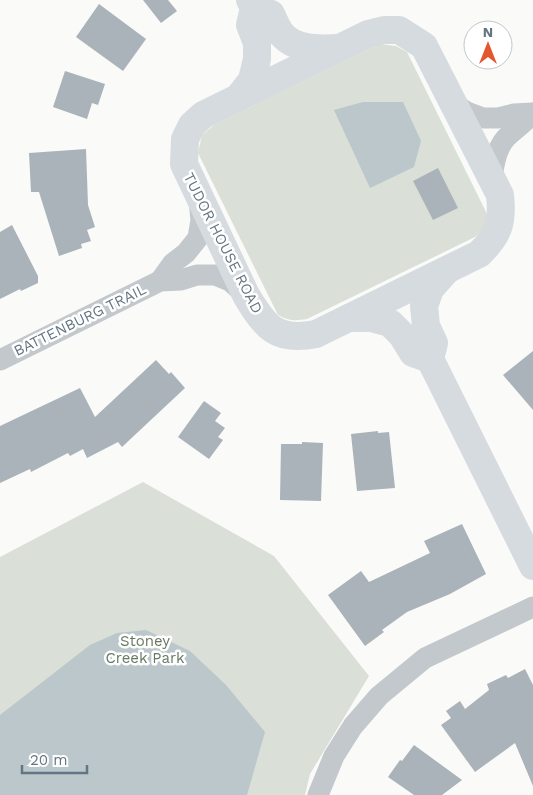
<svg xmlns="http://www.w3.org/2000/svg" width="533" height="795" font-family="'Work Sans',sans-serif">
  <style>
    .green { fill: #dadfd7 }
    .water { fill: #bbc7cb }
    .building { fill: #aab3b9 }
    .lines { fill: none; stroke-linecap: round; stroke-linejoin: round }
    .street { stroke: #c3c8cc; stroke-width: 21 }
    .secondary { stroke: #d6dbdf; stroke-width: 28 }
    .labels { text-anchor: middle; stroke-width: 5; stroke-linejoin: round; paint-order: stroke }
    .street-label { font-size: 15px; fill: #657683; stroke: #fff }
    .park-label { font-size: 15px; fill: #687a64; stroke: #fff }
  </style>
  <rect width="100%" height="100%" fill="#fafaf8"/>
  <g class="green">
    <path d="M 379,44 L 396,46 L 407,52 L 488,216 L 484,229 L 475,237 L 307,319 C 295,321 289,321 278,315 L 198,153 L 202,135 L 214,125 Z"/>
    <polygon points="143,482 274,556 369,676 310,774 305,795 0,795 0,557"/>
  </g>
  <g class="water">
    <polygon points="363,102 403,102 421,141 414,167 370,188 334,110"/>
    <polygon points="146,630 190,651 226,685 265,732 247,795 0,795 0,715 90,645 117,633"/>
  </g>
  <g class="building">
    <polygon points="143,0 168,0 177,11 161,23"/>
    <polygon points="99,4 146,39 123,71 76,37"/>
    <polygon points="65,71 105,84 98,105 92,103 87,119 53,107"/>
    <polygon points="86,149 88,205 95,227 87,230 91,241 81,244 82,248 59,256 39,192 31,192 29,153"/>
    <polygon points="438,168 458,208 433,220 413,181"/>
    <polygon points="12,225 38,276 38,283 21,291 20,289 0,299 0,232"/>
    <polygon points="533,351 533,410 503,375"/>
    <polygon points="156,360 169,374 171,372 185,388 122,447 118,442 87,458 83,449 70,456 68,453 31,472 30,469 0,483 0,426 80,388 95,417"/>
    <polygon points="204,401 221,413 215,421 225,428 218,437 223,440 209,459 178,437"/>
    <polygon points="378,431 378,433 389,432 395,488 357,491 351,434"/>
    <polygon points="302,442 323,443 321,501 280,500 281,444 302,444"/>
    <polygon points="462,524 486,574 450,594 407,612 382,630 384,632 365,646 328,595 361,571 369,582 430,553 424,541"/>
    <polygon points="525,669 533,685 533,786 515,743 475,772 441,725 451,718 446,711 460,701 465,709 489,690 487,684 506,675 508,678"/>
    <polygon points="414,745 462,780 442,795 414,795 388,777 400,760 402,761"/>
  </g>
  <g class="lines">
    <g class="street">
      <polyline points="453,103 467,112 483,118 498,118 514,114 533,113"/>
      <path d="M 492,178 C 494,163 497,145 509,135 C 518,127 525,122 533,113"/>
      <polyline points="160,281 173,263 186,253 198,238 201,220 199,201"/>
      <polyline points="0,360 160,281 181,280 197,275 215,275 230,281 246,295"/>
      <polyline points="318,795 334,756 353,726 379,696 425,658 533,607"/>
    </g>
    <g class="secondary">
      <path d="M 254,8 L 271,14 C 274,20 276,26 280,32 C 293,50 318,49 338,48"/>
      <path d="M 384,30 L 399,30 L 424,46 L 500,195 C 503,222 499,235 479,254 L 316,334 C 276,342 265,327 246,295 L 184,164 L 185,139 L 192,125 L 203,115 L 368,34 Z"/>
      <polyline points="238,98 252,80 257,59 257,43 250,25 254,8 250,0"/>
      <polyline points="446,271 430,289 424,306 426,326 434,343 430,359 533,566"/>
      <polyline points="349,318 371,318 390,323 402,335 413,353 430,359"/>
    </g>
  </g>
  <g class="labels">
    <g class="street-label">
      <text transform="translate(223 243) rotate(63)" y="5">TUDOR HOUSE ROAD</text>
      <text transform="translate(80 320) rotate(-26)" y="5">BATTENBURG TRAIL</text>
    </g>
    <g class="park-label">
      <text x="145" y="646">Stoney<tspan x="145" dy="17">Creek Park</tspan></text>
    </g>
  </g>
  <g transform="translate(488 45)"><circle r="24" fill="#ffffff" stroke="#c1c8cd"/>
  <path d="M0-4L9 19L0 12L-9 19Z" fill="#e4572e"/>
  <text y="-8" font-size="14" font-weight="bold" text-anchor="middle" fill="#657683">N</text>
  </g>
  <path d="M22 765v8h65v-8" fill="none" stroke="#657683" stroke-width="2.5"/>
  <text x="30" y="765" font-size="15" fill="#657683" stroke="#ffffff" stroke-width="4" paint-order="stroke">20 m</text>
</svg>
